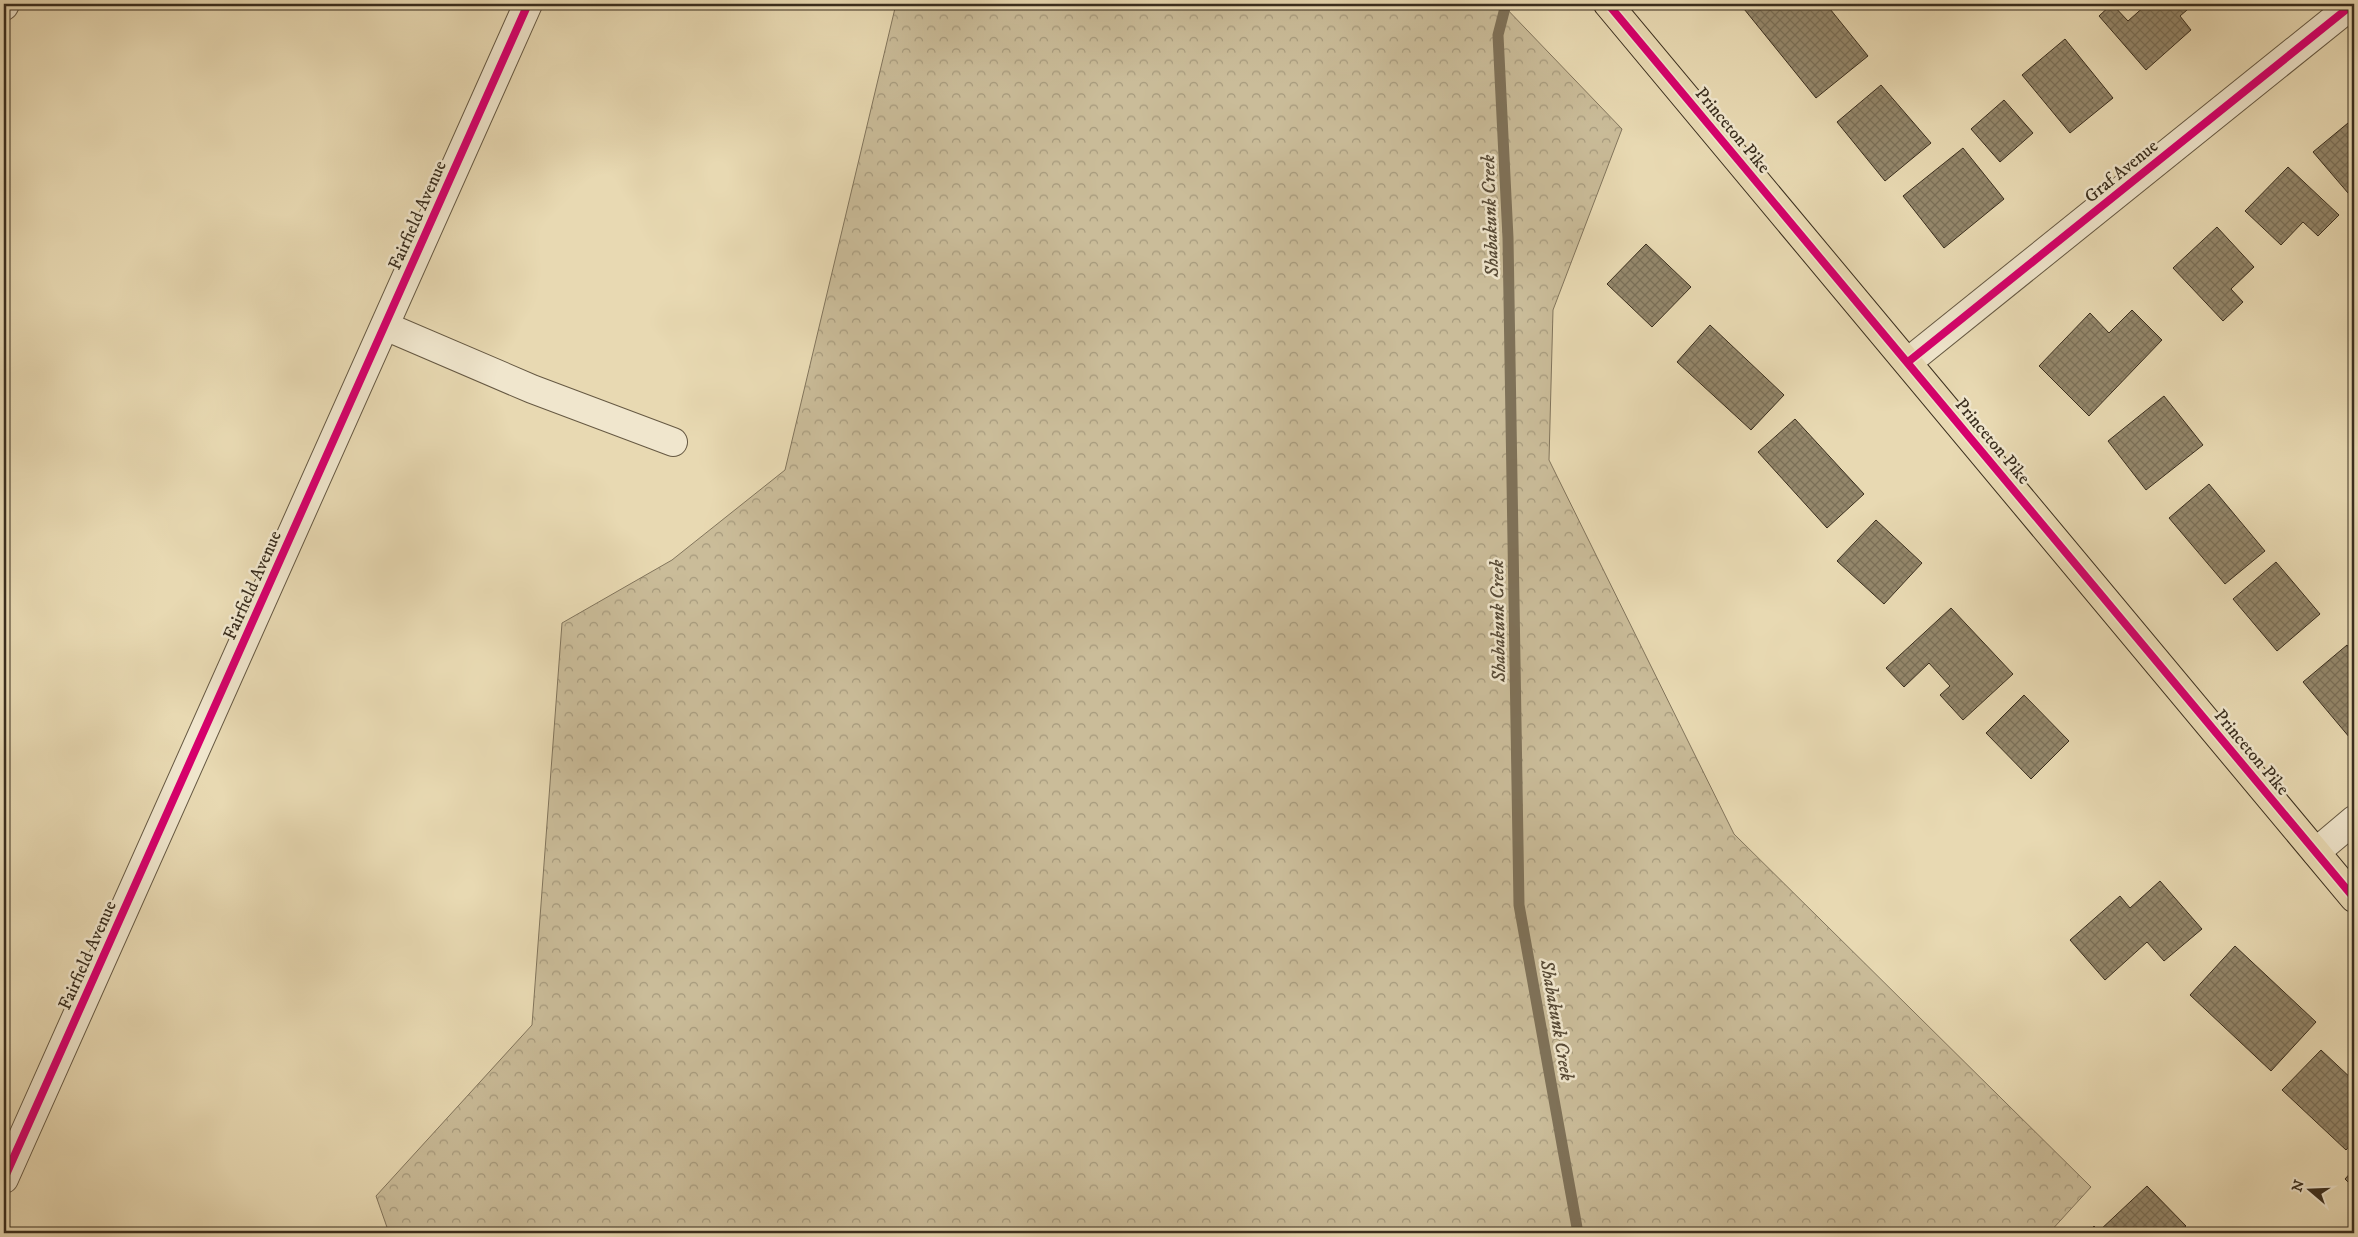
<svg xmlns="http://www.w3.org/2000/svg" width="2358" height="1237" font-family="'IM FELL DW Pica',serif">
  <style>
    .forest { fill: url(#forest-crowns); stroke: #82755c }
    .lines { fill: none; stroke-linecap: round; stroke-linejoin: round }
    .stream { stroke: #7f7259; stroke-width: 11 }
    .building { fill: url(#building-cross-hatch); stroke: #3a2e1e }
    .minor-casing { stroke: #665943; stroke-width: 30 }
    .major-casing { stroke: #3a2e1e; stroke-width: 30 }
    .minor { stroke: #f0e6cd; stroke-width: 28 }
    .major { stroke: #e8d9b2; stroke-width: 28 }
    .cycleway-casing { stroke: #f0e6cd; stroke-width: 11 }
    .cycleway { stroke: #d6006c; stroke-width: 8 }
    .labels { text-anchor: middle; stroke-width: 5; stroke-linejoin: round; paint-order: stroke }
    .street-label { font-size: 18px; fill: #3a2e1e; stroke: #f0e6cd }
    .water-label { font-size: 19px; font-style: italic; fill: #574a36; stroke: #f0e6cd }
  </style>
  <defs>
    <pattern id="forest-crowns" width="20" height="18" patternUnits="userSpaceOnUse" patternTransform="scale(1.25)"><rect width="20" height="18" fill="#cabc99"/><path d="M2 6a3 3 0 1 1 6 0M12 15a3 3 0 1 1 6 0" fill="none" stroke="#a5997c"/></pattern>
    <pattern id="building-cross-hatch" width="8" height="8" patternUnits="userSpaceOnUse" patternTransform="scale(1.25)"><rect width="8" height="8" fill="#94876b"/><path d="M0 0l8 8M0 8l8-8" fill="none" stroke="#7a6f57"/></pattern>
  </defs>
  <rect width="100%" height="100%" fill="#e8d9b2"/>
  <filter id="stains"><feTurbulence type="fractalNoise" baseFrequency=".004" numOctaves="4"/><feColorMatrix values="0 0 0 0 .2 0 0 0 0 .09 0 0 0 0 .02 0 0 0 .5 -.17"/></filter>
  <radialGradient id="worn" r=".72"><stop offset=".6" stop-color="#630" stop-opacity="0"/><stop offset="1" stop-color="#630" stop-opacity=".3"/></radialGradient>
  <polygon class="forest" points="896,4 1502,4 1622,129 1553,310 1549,460 1734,834 2091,1187 2049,1233 389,1233 376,1196 532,1025 562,623 672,560 785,470"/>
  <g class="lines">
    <polyline class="stream" points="1506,4 1498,35 1508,238 1519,905 1578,1233"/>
  </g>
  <g class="building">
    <polygon points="1740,4 1826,4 1868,56 1816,98"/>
    <polygon points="2112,4 2128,21 2147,4 2194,4 2180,16 2191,30 2146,70 2099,16"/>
    <polygon points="2065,39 2113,98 2070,133 2022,75"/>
    <polygon points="1881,85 1931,143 1885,181 1837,122"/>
    <polygon points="2004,100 2033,133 2000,162 1971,129"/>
    <polygon points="2354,118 2354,200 2313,152"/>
    <polygon points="1963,148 2004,199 1944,248 1903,196"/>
    <polygon points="2288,167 2339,215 2318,236 2303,222 2281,245 2245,211"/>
    <polygon points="2217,227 2254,267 2231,289 2243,302 2223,321 2173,268"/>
    <polygon points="1646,244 1691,287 1652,327 1607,284"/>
    <polygon points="2132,310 2162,340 2089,416 2039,366 2090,313 2109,333"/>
    <polygon points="1710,325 1784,395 1751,430 1677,362"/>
    <polygon points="2164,396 2203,445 2146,490 2108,441"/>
    <polygon points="1795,419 1864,494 1827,528 1758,452"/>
    <polygon points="2209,484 2265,551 2225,584 2169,518"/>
    <polygon points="1876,520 1922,563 1884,604 1837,561"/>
    <polygon points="2276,562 2320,614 2277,651 2233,599"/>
    <polygon points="1951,608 2013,674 1963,720 1940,695 1950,686 1929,663 1904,687 1886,668"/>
    <polygon points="2347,645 2354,654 2354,734 2350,738 2303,682"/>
    <polygon points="2024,695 2069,741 2031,779 1986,733"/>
    <polygon points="2160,881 2202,929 2164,961 2147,942 2105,980 2070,940 2120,896 2130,908"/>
    <polygon points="2235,946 2316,1022 2271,1071 2190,995"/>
    <polygon points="2321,1050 2354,1081 2354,1141 2346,1150 2282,1090"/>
    <polygon points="2354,1169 2354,1188 2345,1179"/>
    <polygon points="2147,1186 2186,1226 2178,1233 2087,1233 2094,1226 2099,1231"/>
  </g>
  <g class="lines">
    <g class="minor-casing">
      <g id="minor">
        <polyline points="4,6 5,4"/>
        <polyline points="385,326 532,389 673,442"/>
        <polyline points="1908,362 2353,4"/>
        <polyline points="2316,852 2354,820"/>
        <polyline points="4,1179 528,4"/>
      </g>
    </g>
    <g class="major-casing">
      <polyline id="major" points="1608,4 2354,898"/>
    </g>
    <use href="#minor" class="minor"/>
    <use href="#major" class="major"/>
    <g class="cycleway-casing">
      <g id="cycleway">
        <polyline points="1608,4 2354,898"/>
        <polyline points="1908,362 2353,4"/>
        <polyline points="4,1179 528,4"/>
      </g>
    </g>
    <use href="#cycleway" class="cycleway"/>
  </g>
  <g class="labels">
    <g class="street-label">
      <text transform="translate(1733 130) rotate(50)" y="6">Princeton Pike</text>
      <text transform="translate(2121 171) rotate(-39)" y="6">Graf Avenue</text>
      <text transform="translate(417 215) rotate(-66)" y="6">Fairfield Avenue</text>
      <text transform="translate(1993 441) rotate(50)" y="6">Princeton Pike</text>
      <text transform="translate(252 585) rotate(-66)" y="6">Fairfield Avenue</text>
      <text transform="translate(2252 752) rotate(50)" y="6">Princeton Pike</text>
      <text transform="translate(87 955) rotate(-66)" y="6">Fairfield Avenue</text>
    </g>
    <g class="water-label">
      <text transform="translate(1489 216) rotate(-92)" y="7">Shabakunk Creek</text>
      <text transform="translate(1497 621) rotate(-91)" y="7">Shabakunk Creek</text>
      <text transform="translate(1558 1020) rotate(80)" y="7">Shabakunk Creek</text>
    </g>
  </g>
  <rect width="2358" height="1237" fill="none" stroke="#e8d9b2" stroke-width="20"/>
  <rect x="5" y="5" width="2348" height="1227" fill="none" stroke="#3a2e1e" stroke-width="2.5"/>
  <rect x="10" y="10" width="2338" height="1217" fill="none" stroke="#3a2e1e"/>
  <g transform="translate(2310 1190) rotate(289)" stroke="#f0e6cd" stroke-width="4" paint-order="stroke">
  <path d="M0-4L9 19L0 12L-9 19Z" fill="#3a2e1e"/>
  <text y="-8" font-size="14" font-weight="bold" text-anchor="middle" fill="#3a2e1e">N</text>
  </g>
  <rect width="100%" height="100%" filter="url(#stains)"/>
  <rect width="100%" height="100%" fill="url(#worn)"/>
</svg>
